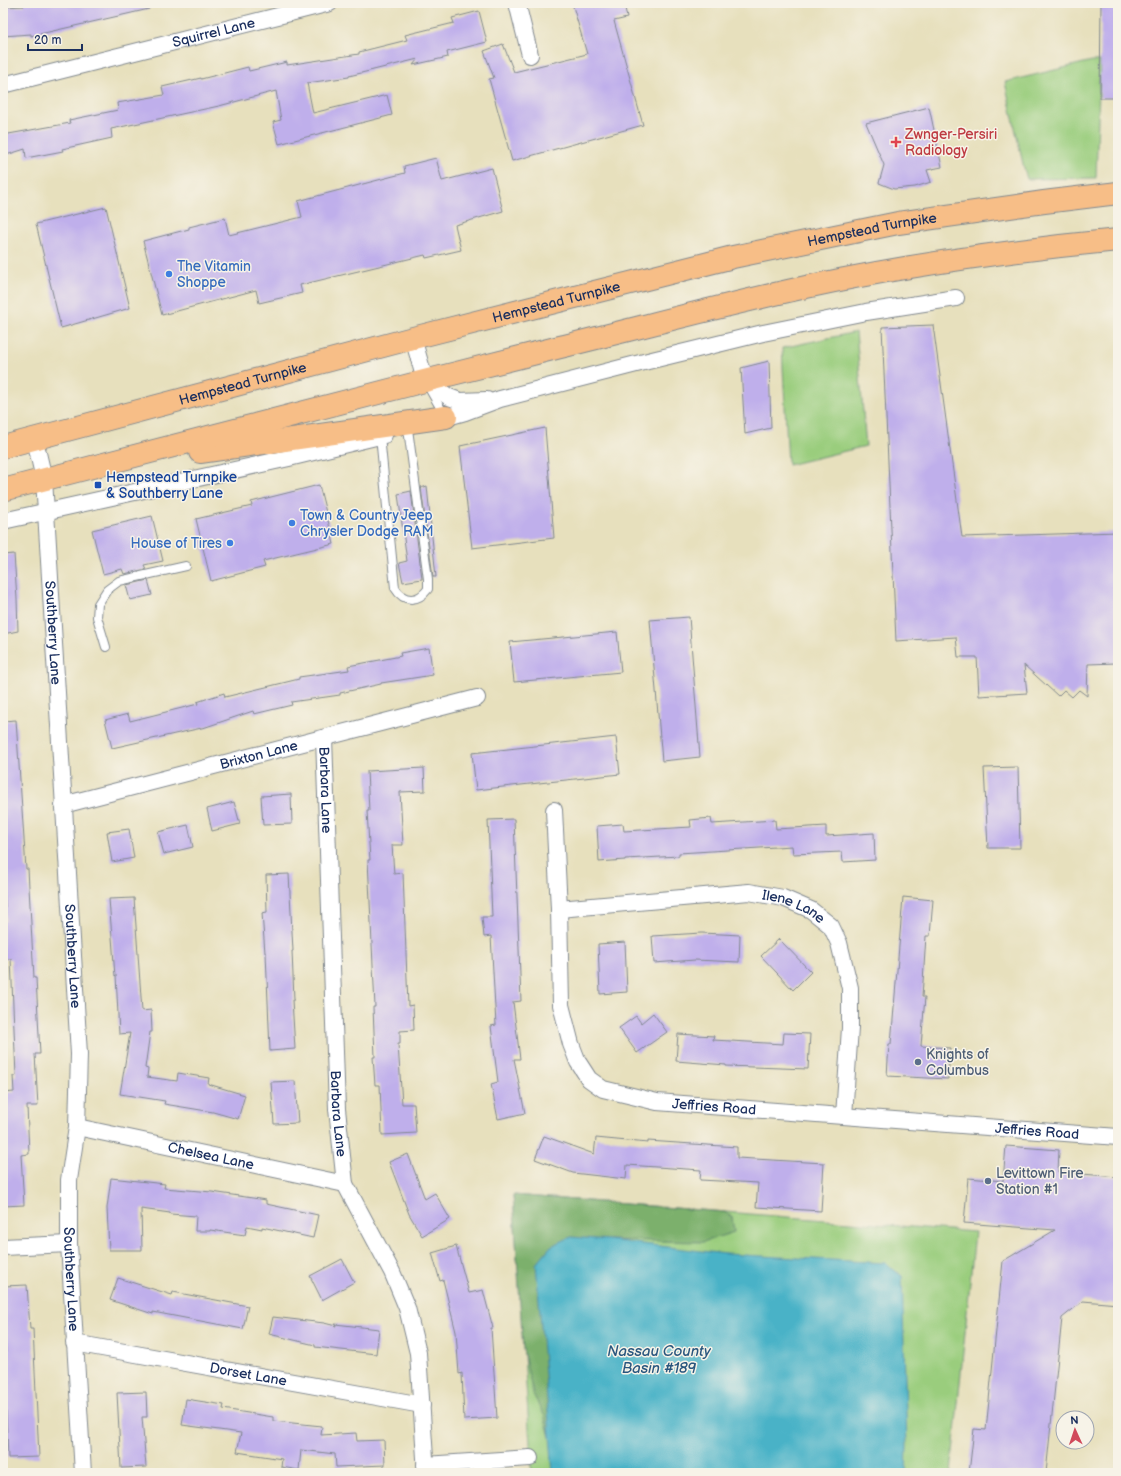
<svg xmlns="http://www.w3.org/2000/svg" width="1121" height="1476" font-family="'Balsamiq Sans',sans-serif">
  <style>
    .green { fill: #9acd7d; stroke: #5a7e6e }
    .forest { fill: #7bb06c; stroke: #4b7065 }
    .water { fill: #49b2c7; stroke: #327092 }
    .building { fill: #bfafeb }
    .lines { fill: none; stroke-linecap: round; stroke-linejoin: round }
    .lane-casing { stroke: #81888e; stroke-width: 10 }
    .street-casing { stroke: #81888e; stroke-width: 18 }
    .primary-casing { stroke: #81888e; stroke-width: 24 }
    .lane { stroke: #fff; stroke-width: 8 }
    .street { stroke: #fff; stroke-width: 16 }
    .primary { stroke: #f7be87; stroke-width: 22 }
    .health-dot { fill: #e0444e; stroke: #f7f3e8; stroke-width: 1.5 }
    .shop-dot { fill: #3f7fe0; stroke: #f7f3e8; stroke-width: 1.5 }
    .transit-dot { fill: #1a4fb4; stroke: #f7f3e8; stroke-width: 1.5 }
    .service-dot { fill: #5c6f8a; stroke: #f7f3e8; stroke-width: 1.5 }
    .labels { text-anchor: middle; stroke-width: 3; stroke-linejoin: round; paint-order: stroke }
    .street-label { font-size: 14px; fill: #1b2f5e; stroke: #f7f3e8 }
    .health-label { font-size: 14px; fill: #be3a42; stroke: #f7f3e8; text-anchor: start }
    .shop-label { font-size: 14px; fill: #366cbe; stroke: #f7f3e8; text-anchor: start }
    .transit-label { font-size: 14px; fill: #164399; stroke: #f7f3e8; text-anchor: start }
    .service-label { font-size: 14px; fill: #4e5e75; stroke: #f7f3e8; text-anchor: start }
    .water-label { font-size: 15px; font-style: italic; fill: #29567e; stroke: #f7f3e8 }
  </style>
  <rect width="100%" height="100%" fill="#f7f3e8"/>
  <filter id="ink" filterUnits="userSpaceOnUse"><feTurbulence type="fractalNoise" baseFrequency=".025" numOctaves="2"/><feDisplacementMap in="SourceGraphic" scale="8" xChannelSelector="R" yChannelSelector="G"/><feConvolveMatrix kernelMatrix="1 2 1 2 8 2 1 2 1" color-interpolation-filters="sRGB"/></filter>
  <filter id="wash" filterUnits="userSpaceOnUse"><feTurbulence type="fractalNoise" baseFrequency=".012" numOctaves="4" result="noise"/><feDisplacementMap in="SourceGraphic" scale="16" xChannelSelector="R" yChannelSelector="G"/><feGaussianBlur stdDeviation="0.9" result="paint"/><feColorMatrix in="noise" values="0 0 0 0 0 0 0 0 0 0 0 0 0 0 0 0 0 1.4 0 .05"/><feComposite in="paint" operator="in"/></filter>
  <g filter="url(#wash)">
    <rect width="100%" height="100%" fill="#e7e0bd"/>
    <g class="green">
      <polygon points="1092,61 1100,61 1096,178 1027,179 1023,164 1005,82"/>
      <polygon points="856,332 866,446 788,465 782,348"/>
      <polygon points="513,1195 975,1232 951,1473 532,1473"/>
    </g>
    <polygon class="forest" points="513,1195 725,1212 732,1217 734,1232 703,1242 609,1240 550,1437 544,1415 533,1394 523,1350"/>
    <polygon class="water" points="571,1237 609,1240 726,1254 885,1263 902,1276 907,1447 906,1473 553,1473 536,1264 551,1246"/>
    <g id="blocks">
      <g class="building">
        <polygon points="24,3 149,3 149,9 31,36 31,34 3,36 3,7 24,6"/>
        <polygon points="572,3 624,3 627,18 614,21 643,125 512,161 489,79 494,78 484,51 503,44 514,72 587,54"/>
        <polygon points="1101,3 1118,3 1118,98 1100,98"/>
        <polygon points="479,11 487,42 447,52 448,57 413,65 418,59 349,76 349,77 307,83 313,113 387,95 392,115 279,144 273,122 281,120 276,91 219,106 111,129 112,138 62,149 63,151 26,158 25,149 3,156 3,135 70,123 69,120 118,110 117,103 164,95 162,87 201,78 201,79 248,67 249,71 287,62 287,65 359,54 359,52 407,40 405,35 454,23 452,18"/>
        <polygon points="929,107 942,167 927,170 931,182 915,187 894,189 879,183 884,165 866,123"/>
        <polygon points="436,158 442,181 492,168 503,211 455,225 461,250 426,258 425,255 300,285 302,293 259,303 256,290 162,315 143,241 189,229 189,227 225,218 229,235 302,217 298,201 405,173 404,166"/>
        <polygon points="106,207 130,308 61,328 36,224"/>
        <polygon points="933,325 962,537 1118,532 1118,654 1116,654 1116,663 1088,664 1087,696 1079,690 1072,697 1064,690 1058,696 1024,665 1027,693 979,696 977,657 958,657 956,637 896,641 882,327"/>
        <polygon points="769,361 771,428 745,434 741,368"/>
        <polygon points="545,428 554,538 472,548 460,446"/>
        <polygon points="319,485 334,544 263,561 265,567 211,581 196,519 252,506 251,502"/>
        <polygon points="427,486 436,577 433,577 421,488"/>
        <polygon points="411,491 422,579 403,582 399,563 407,561 398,494"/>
        <polygon points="152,516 163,561 144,565 146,569 124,574 122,569 103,574 92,530"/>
        <polygon points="14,554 17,599 18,631 3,634 3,555"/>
        <polygon points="148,580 152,595 130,600 126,585"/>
        <polygon points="689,617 700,757 662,761 650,620"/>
        <polygon points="617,632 621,672 514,682 510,642"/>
        <polygon points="429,648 433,675 381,683 381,684 340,693 340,695 291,702 292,705 254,714 253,711 206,727 112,748 105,720 128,714 130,721 198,704 197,702 224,693 225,697 299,679 299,677 349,670 348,666 401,656 400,653"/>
        <polygon points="16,720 26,869 28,869 34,978 36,978 40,1054 35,1054 38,1106 27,1106 29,1154 21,1155 24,1205 3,1206 3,1093 14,1092 13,1076 16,1076 11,959 4,959 3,949 3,921 6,921 3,870 3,721"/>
        <polygon points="616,737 620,774 476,790 472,753"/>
        <polygon points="1018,767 1020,848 988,848 984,768"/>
        <polygon points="424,768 425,791 400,792 403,845 392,845 394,874 403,873 408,1006 413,1005 414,1030 400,1031 400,1044 398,1044 402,1104 414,1104 416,1133 382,1135 380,1085 375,1085 373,1057 375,1057 373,1007 375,1007 368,860 370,860 367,811 369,811 367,771"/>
        <polygon points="291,794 292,824 263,825 261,796"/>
        <polygon points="234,802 240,824 212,831 207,809"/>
        <polygon points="711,818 712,824 775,820 776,829 826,826 826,836 874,833 875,860 843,862 842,852 793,854 792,846 679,853 679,856 625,859 625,860 599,862 597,826 623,824 624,831 691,827 690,820"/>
        <polygon points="514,819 521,1001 513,1002 520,1059 514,1059 525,1113 498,1119 491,1084 498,1082 491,1026 496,1025 491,936 484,937 482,917 492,917 488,820"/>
        <polygon points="188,825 193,847 164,854 158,832"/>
        <polygon points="129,829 134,858 112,862 107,832"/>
        <polygon points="289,874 293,951 292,951 294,1000 292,1000 295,1049 270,1051 266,953 265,953 262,913 267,912 266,875"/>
        <polygon points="903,897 933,900 930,936 926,936 922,997 925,997 921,1046 950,1048 948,1079 887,1076 889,1044 891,1044"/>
        <polygon points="134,898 142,1011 151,1010 152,1032 150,1032 145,1068 148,1069 147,1077 177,1081 178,1073 209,1078 208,1084 245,1095 238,1119 213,1112 164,1104 165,1101 120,1094 130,1033 119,1034 116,975 115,976 109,899"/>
        <polygon points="702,933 740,935 739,962 695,960 654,963 652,936"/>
        <polygon points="779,939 811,972 793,990 761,956"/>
        <polygon points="625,942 627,992 600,994 598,944"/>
        <polygon points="653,1013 667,1032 637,1053 619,1028 636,1016 641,1023"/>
        <polygon points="784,1033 810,1034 808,1069 726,1066 726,1065 676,1061 678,1034 714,1036 713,1040 783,1044"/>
        <polygon points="295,1081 298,1123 274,1124 271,1082"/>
        <polygon points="544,1136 594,1154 596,1138 648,1143 648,1141 737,1147 737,1158 824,1163 821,1211 756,1207 758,1183 700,1180 701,1170 627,1165 626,1179 573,1173 535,1159"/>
        <polygon points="1006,1146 1059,1150 1058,1172 1118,1177 1118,1304 1083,1301 1062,1318 1046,1473 969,1473 974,1429 986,1430 1003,1261 1055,1230 964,1223 968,1178 1003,1181"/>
        <polygon points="408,1154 425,1199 435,1193 450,1219 422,1236 409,1214 389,1162"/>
        <polygon points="111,1178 165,1184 164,1188 212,1192 266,1200 266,1204 318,1215 313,1238 262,1227 262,1229 247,1226 245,1235 210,1230 210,1231 195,1231 196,1216 170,1214 170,1213 141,1209 142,1250 109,1250 107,1208"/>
        <polygon points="456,1246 469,1293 483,1290 493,1328 491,1328 497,1418 464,1420 462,1373 459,1374 456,1332 443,1280 440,1281 432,1253"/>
        <polygon points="342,1259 354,1282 322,1300 310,1276"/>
        <polygon points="118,1278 172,1295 173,1292 248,1306 243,1329 153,1312 153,1314 110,1300"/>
        <polygon points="27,1285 30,1329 33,1329 39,1457 8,1458 6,1410 3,1410 3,1380 7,1380 3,1286"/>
        <polygon points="273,1317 324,1323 336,1326 335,1324 379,1329 376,1354 315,1347 315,1345 269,1334"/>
        <polygon points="146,1392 147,1417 142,1417 146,1467 121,1468 117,1393"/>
        <polygon points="186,1399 224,1405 223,1409 273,1417 273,1421 322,1426 321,1435 356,1433 357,1441 384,1440 385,1465 336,1467 335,1454 301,1450 299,1470 281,1467 282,1459 237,1452 241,1433 182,1425"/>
      </g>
    </g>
  </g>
  <g filter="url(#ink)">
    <use href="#blocks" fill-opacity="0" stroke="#81888e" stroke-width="1"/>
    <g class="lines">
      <g class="lane-casing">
        <g id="lane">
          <polyline points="429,388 445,416"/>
          <path d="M 380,436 L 395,588 C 404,603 418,602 428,589 L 428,579 L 408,429"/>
          <polyline points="106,647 97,617 98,604 107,590 119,581 186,566"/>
        </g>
      </g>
      <g class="street-casing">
        <g id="street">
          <polyline points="517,3 530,55"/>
          <path id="s1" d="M 3,85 L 330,3"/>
          <polyline points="413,338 425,380 449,397 460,401 487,400"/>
          <polyline points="437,420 465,412 500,399 648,361 763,333 866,312 956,298"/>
          <path id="s2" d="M 35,440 L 44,479 L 79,1054 L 77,1127 L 69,1180 L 69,1244 L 83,1473"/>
          <polyline points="3,521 289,458 384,435"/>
          <path id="s3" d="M 324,738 L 337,1109 L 345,1184 L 392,1272 L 407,1308 L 418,1353 L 426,1473"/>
          <path id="s4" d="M 63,805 L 477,698"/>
          <path id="s5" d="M 554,810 L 559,909 L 561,1005 L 571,1044 L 578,1062 L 589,1079 L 603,1089 L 657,1102 L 1118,1137"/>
          <path id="s6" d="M 559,909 L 749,892 L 783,898 L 811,910 L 831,926 L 839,943 L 850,988 L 850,1028 L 844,1116"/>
          <path id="s7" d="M 77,1127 L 345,1184"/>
          <polyline points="3,1247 69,1244"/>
          <path id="s8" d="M 74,1343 L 422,1405"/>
          <polyline points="425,1465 530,1458"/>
        </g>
      </g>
      <g class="primary-casing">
        <g id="primary">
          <path id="s9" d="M 3,447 L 413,338 L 733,257 L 898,223 L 1044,202 L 1118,193"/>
          <polyline points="200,452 446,417"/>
          <path d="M 3,490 C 189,442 374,393 560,347 C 642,327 723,305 806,287 C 908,265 1013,250 1118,240"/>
        </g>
      </g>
      <use href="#lane" class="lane"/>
      <use href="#street" class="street"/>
      <use href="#primary" class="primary"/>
    </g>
  </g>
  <path class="health-dot" d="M894 136h4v4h4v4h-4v4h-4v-4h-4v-4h4z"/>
  <g class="shop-dot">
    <circle cx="169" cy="274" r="4"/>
    <circle cx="292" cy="523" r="4"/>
    <circle cx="230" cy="543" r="4"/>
  </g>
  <rect class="transit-dot" x="94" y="481" width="8" height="8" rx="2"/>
  <g class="service-dot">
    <circle cx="918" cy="1062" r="4"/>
    <circle cx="988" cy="1181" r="4"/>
  </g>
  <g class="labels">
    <g class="street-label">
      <text dy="5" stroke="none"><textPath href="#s1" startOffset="217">Squirrel Lane</textPath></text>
      <text dy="5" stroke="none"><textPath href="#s9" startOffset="896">Hempstead Turnpike</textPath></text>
      <text dy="5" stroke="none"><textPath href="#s9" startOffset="572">Hempstead Turnpike</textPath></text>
      <text dy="5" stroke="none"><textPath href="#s9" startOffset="248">Hempstead Turnpike</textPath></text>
      <text dy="5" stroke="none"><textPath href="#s2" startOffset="194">Southberry Lane</textPath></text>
      <text dy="5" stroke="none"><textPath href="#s4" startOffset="202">Brixton Lane</textPath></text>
      <text dy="5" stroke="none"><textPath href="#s3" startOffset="52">Barbara Lane</textPath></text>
      <text dy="5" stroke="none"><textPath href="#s6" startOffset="238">Ilene Lane</textPath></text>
      <text dy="5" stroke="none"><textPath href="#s2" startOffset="518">Southberry Lane</textPath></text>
      <text dy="5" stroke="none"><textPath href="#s5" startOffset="405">Jeffries Road</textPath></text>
      <text dy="5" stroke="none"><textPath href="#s3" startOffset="376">Barbara Lane</textPath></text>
      <text dy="5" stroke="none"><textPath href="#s5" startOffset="729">Jeffries Road</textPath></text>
      <text dy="5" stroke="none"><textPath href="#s7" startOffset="137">Chelsea Lane</textPath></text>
      <text dy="5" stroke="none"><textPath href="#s2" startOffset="842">Southberry Lane</textPath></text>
      <text dy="5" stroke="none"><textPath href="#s8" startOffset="177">Dorset Lane</textPath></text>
    </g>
    <g class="health-label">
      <text x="905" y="139">Zwnger-Persiri<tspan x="905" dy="16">Radiology</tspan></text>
    </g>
    <g class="shop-label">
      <text x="177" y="271">The Vitamin<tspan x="177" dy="16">Shoppe</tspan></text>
      <text x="300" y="520">Town &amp; Country Jeep<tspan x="300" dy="16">Chrysler Dodge RAM</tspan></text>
      <text x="222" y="548" text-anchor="end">House of Tires</text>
    </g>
    <g class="transit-label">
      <text x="106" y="482">Hempstead Turnpike<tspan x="106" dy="16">&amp; Southberry Lane</tspan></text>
    </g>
    <g class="service-label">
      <text x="926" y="1059">Knights of<tspan x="926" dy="16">Columbus</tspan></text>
      <text x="996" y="1178">Levittown Fire<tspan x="996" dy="16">Station #1</tspan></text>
    </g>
    <g class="water-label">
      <text x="659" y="1356">Nassau County<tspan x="659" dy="17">Basin #189</tspan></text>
    </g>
  </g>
  <rect width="1121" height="1476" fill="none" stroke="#f7f3e8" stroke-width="16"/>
  <g transform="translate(1075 1430) rotate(357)"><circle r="19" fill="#f7f3e8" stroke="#9fa5b1"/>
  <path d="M0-3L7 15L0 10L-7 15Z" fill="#d1495b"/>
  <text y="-6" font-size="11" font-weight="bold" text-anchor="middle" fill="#1b2f5e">N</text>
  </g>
  <path d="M28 44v6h54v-6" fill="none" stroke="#1b2f5e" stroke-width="2"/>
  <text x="34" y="44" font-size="12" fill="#1b2f5e" stroke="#f7f3e8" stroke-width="3" paint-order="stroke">20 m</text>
</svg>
